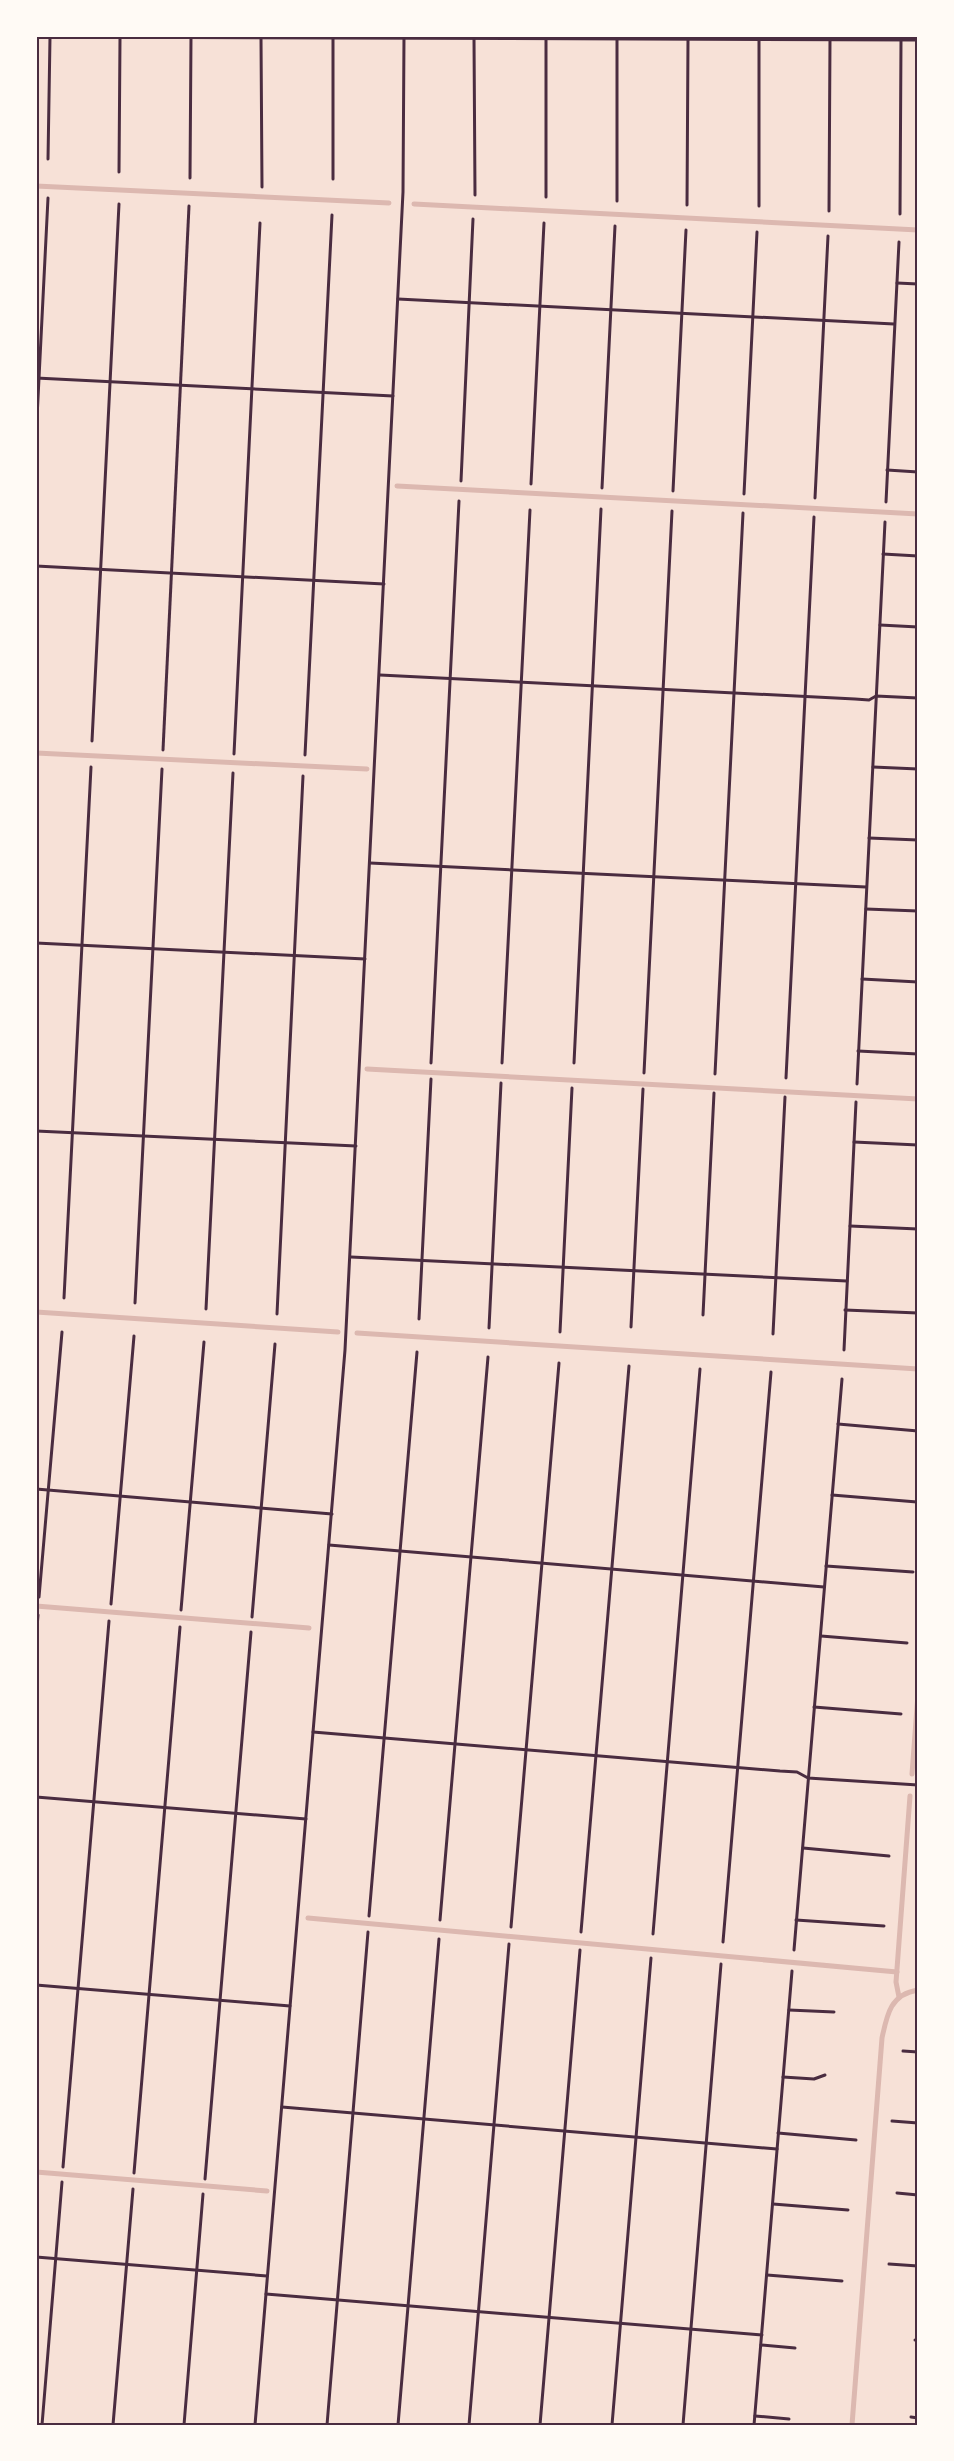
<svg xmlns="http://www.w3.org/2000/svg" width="954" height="2461" font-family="Figtree,sans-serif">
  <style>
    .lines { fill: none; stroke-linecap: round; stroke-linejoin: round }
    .canal { stroke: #dcb8b0; stroke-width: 5 }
    .minor { stroke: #4a2c40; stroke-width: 3 }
    .neatline { fill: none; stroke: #4a2c40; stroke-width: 2 }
  </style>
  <rect width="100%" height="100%" fill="#f7e1d7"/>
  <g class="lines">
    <g class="canal">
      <polyline points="36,186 389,203"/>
      <polyline points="414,204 918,230"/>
      <polyline points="397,486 918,514"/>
      <polyline points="36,753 367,769"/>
      <polyline points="367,1069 918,1099"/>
      <polyline points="36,1312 338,1332"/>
      <polyline points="357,1333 918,1369"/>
      <polyline points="36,1606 309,1628"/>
      <polyline points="912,1774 918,1694"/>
      <polyline points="308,1918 897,1972"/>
      <polyline points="899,1997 896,1982 910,1796"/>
      <polyline points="36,2172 267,2191"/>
      <path d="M 852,2425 L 882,2038 C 887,2014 891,1994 918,1990"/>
    </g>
    <g class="minor">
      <polyline points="36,37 918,40"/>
      <polyline points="261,38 262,187"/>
      <polyline points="333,38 333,179"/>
      <polyline points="474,38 475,195"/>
      <polyline points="48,159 50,37"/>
      <polyline points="119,172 120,38"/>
      <polyline points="190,178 191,37"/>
      <polyline points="546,197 546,38"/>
      <polyline points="617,201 617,39"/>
      <polyline points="687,205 688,39"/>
      <polyline points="759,206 759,39"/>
      <polyline points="829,211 830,39"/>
      <polyline points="900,214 901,40"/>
      <polyline points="897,283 918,284"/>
      <polyline points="398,299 894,324"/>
      <polyline points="36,378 393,396"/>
      <polyline points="36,438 48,198"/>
      <polyline points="887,470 918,472"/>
      <polyline points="461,481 473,219"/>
      <polyline points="531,484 544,223"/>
      <polyline points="602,488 615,226"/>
      <polyline points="673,491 686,230"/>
      <polyline points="744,494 757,232"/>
      <polyline points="815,498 828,236"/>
      <polyline points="886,502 899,242"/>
      <polyline points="883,554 918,556"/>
      <polyline points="36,566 384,584"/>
      <polyline points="880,625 918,627"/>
      <polyline points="380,675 855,699 869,700 876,696 918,698"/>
      <polyline points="92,741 119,204"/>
      <polyline points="163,750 189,206"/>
      <polyline points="234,754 260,223"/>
      <polyline points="305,755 332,215"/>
      <polyline points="873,767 918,769"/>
      <polyline points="869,838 918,840"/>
      <polyline points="370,863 866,887"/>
      <polyline points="866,909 918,911"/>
      <polyline points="36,943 365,959"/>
      <polyline points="862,979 918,982"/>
      <polyline points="858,1051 918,1054"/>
      <polyline points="431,1063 459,501"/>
      <polyline points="502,1063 530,510"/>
      <polyline points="574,1063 601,509"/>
      <polyline points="644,1073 672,511"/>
      <polyline points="715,1074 743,513"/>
      <polyline points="786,1078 814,517"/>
      <polyline points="857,1084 885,522"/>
      <polyline points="36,1131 356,1146"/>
      <polyline points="854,1142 918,1145"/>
      <polyline points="850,1226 918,1229"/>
      <polyline points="351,1257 847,1281"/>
      <polyline points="64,1298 91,767"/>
      <polyline points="135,1303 162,769"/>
      <polyline points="206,1309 233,773"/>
      <polyline points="845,1310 918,1313"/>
      <polyline points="277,1314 303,776"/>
      <polyline points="703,1315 714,1093"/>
      <polyline points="419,1319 431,1079"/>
      <polyline points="631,1327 643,1089"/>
      <polyline points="489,1328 501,1083"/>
      <polyline points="560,1332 572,1088"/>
      <polyline points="773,1334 785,1097"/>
      <polyline points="844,1350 856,1102"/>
      <polyline points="838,1424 918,1431"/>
      <polyline points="36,1489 332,1514"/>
      <polyline points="832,1495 917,1502"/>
      <polyline points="329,1545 824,1587"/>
      <polyline points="826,1566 913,1572"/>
      <polyline points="39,1597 62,1332"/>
      <polyline points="111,1604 134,1336"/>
      <polyline points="181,1610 204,1342"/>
      <polyline points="252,1617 275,1344"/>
      <polyline points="821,1636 907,1643"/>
      <polyline points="36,1640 38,1615"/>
      <polyline points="814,1707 901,1714"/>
      <polyline points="313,1732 780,1771 797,1772 808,1778 918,1785"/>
      <polyline points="36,1797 306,1819"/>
      <polyline points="803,1848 889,1856"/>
      <polyline points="369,1916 417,1352"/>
      <polyline points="440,1920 488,1357"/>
      <polyline points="796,1920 884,1926"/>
      <polyline points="511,1927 559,1363"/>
      <polyline points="581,1932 629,1366"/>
      <polyline points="653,1934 700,1369"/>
      <polyline points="723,1942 771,1372"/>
      <polyline points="794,1950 842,1379"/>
      <polyline points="36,1985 290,2006"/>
      <polyline points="789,2010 834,2012"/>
      <polyline points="903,2051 918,2052"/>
      <polyline points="783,2077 814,2079 825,2075"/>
      <polyline points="282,2107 777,2149"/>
      <polyline points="892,2121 918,2123"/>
      <polyline points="778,2133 856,2140"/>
      <polyline points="63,2167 109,1621"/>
      <polyline points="134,2173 180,1627"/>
      <polyline points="205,2179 251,1632"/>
      <polyline points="897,2193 918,2195"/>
      <polyline points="773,2204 848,2210"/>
      <polyline points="36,2257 267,2276"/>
      <polyline points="889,2264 918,2266"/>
      <polyline points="767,2275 842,2281"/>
      <polyline points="266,2294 762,2335"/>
      <polyline points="915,2340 918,2340"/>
      <polyline points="761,2345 795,2348"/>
      <polyline points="755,2416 789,2419"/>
      <polyline points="911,2417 918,2418"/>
      <polyline points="42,2425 62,2182"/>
      <polyline points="113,2425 133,2189"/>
      <polyline points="184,2425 203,2194"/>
      <polyline points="255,2425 345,1350 403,192 404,36"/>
      <polyline points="327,2425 368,1932"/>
      <polyline points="398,2425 439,1939"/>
      <polyline points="469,2425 509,1944"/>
      <polyline points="540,2425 580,1950"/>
      <polyline points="612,2425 651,1958"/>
      <polyline points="683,2425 721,1964"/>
      <polyline points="754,2425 792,1971"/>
    </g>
  </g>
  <rect width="954" height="2461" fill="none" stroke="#fffaf5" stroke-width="75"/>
  <rect x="38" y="38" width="878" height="2386" class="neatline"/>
</svg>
